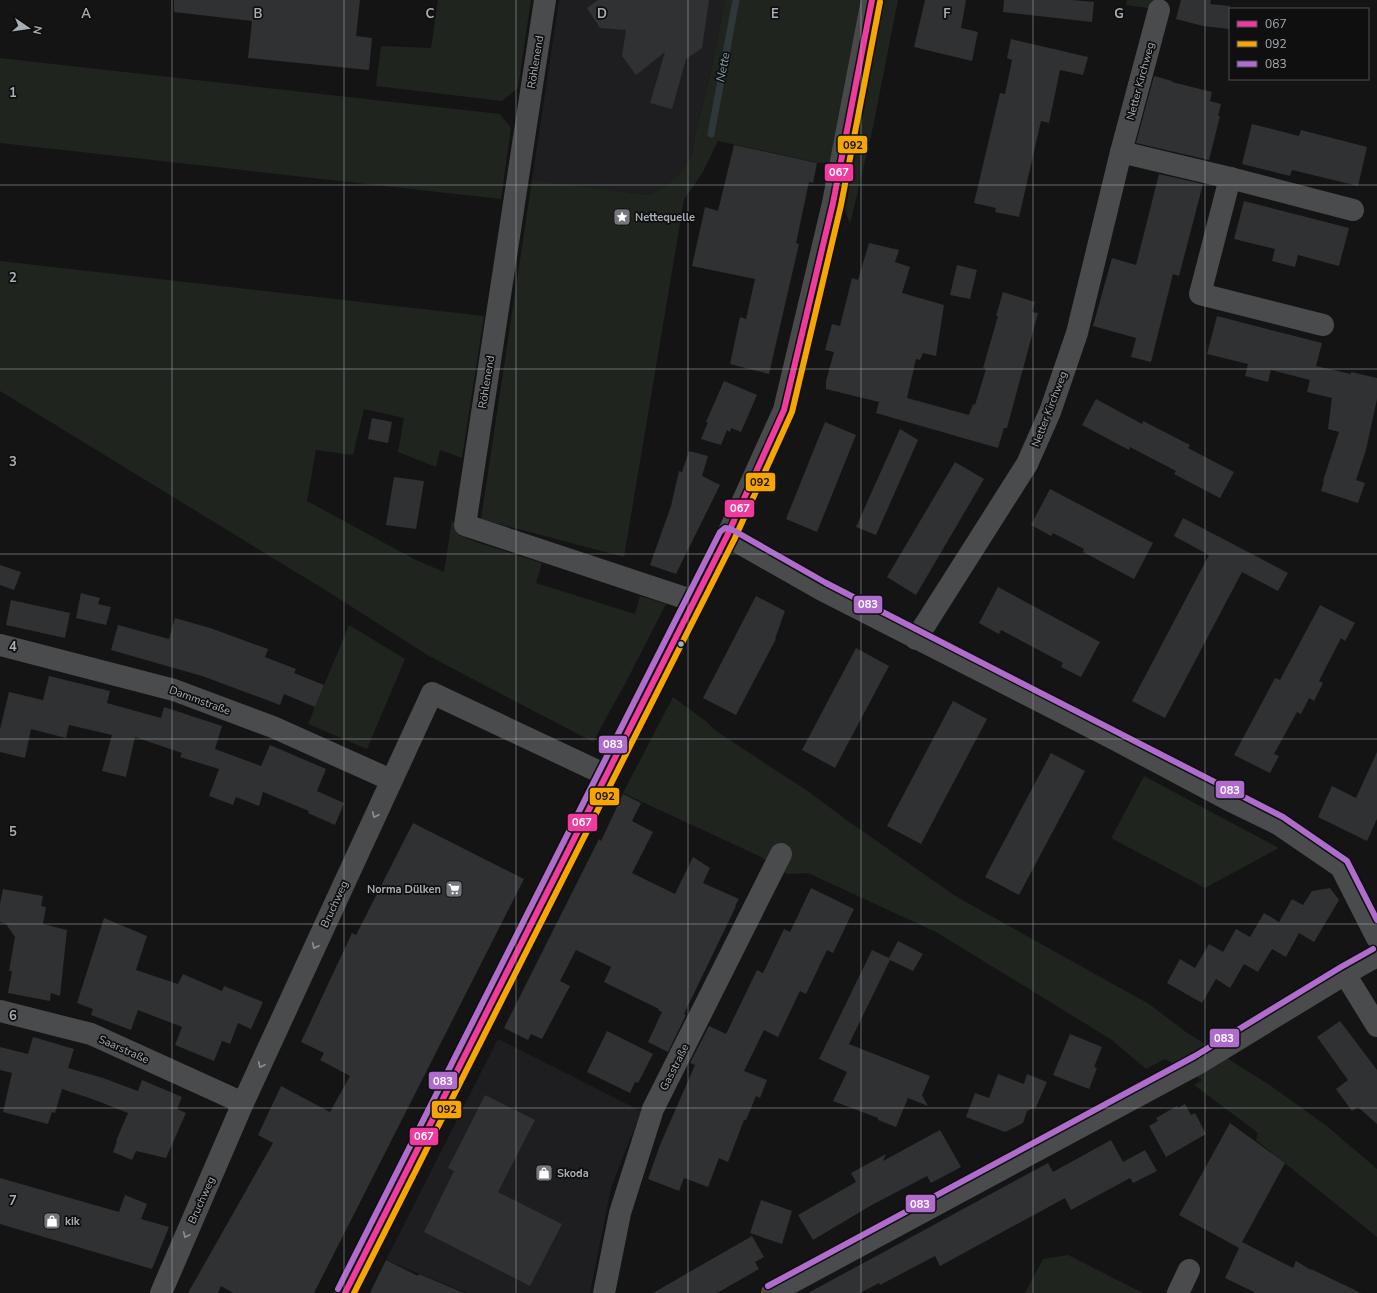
<svg xmlns="http://www.w3.org/2000/svg" width="1377" height="1293" font-family="'Nunito Sans',sans-serif">
  <style>
    .built { fill: #1e1e20 }
    .green { fill: #1f241f }
    .lines { fill: none; stroke-linecap: round; stroke-linejoin: round }
    .stream { stroke: #2e383a; stroke-width: 7 }
    .building { fill: #303132 }
    .street { stroke: #494b4d; stroke-width: 22 }
    .secondary { stroke: #48494b; stroke-width: 22 }
    .bus-1-casing { stroke: #0f0f10; stroke-width: 9 }
    .bus-2-casing { stroke: #0f0f10; stroke-width: 9 }
    .bus-3-casing { stroke: #0f0f10; stroke-width: 9 }
    .bus-1 { stroke: #f13a9d; stroke-width: 6 }
    .bus-2 { stroke: #f7a600; stroke-width: 6 }
    .bus-3 { stroke: #b06ccc; stroke-width: 6 }
    .oneway { stroke: #8b9095 }
    .grid { fill: none; stroke: #a7aeb4; stroke-width: 1; stroke-opacity: 0.55 }
    .bus-dot { fill: #a7aeb4; stroke: #0f0f10; stroke-width: 1.5 }
    .labels { text-anchor: middle; stroke-width: 3.5; stroke-linejoin: round; paint-order: stroke }
    .street-label { font-size: 11px; fill: #a7aeb4; stroke: #0f0f10 }
    .poi-label { font-size: 11px; font-weight: bold; fill: #a7aeb4; stroke: #0f0f10; text-anchor: start }
    .water-label { font-size: 12px; font-style: italic; fill: #82a2ab; stroke: #0f0f10 }
    .grid-label { font-size: 13px; text-anchor: middle; font-weight: bold; fill: #a7aeb4; stroke: #0f0f10; stroke-width: 3.5; stroke-linejoin: round; paint-order: stroke }
    .line-badge { stroke: #0f0f10; stroke-width: 1.5 }
    .badge-label { font-size: 11px; text-anchor: middle; font-weight: bold; fill: #fff }
    .pale-badge-label { font-size: 11px; text-anchor: middle; font-weight: bold; fill: #111 }
  </style>
  <rect width="100%" height="100%" fill="#141415"/>
  <g class="built">
    <polygon points="559,0 725,0 711,71 695,135 692,156 683,170 667,185 649,195 532,180"/>
    <polygon points="498,1039 641,1111 611,1188 590,1293 467,1293 386,1260"/>
  </g>
  <g class="green">
    <polygon points="438,0 531,0 518,88 502,101 376,86 381,46 431,48"/>
    <polygon points="725,0 863,0 830,162 819,163 718,141 703,172 684,200 624,557 481,519 532,180 649,195 667,185 683,170 692,156 695,135 711,71"/>
    <polygon points="884,0 898,0 873,127 850,224 845,210"/>
    <polygon points="1127,0 1158,0 1155,9 1126,5"/>
    <polygon points="0,58 500,114 511,128 501,199 0,143"/>
    <polygon points="0,261 484,316 462,458 440,450 436,467 398,452 404,418 364,409 353,455 316,450 307,501 414,559 444,572 452,519 459,535 476,542 542,563 536,583 635,614 640,596 666,604 627,680 593,742 429,656 330,593 0,391"/>
    <polygon points="349,625 405,659 367,749 308,724"/>
    <polygon points="673,697 707,722 716,731 809,792 848,821 957,897 1149,1004 1186,1032 1271,1086 1328,1127 1377,1169 1377,1237 1256,1140 1258,1133 1194,1085 1202,1080 1165,1059 1146,1069 1112,1040 936,932 808,873 787,874 761,857 623,793"/>
    <polygon points="1144,776 1279,848 1205,888 1111,838"/>
    <polygon points="1068,1255 1139,1291 1143,1293 1025,1293 1043,1259"/>
  </g>
  <g class="lines">
    <polyline class="stream" points="711,134 736,0"/>
  </g>
  <g class="building">
    <polygon points="174,0 360,0 356,36 372,38 369,70 248,58 252,21 174,12"/>
    <polygon points="598,0 709,0 702,48 686,59 672,109 650,103 665,52 636,75 622,56 626,30 600,28 587,8"/>
    <polygon points="925,0 966,0 961,28 978,32 972,61 914,47"/>
    <polygon points="1004,0 1072,0 1094,2 1092,22 1003,12"/>
    <polygon points="1181,0 1211,0 1210,4 1230,6 1230,29 1203,26 1176,19"/>
    <polygon points="1011,39 1088,57 1083,75 1060,70 1049,123 1041,121 1019,217 995,212 996,208 974,203 1000,93 1005,94 1012,60 1007,58"/>
    <polygon points="1154,76 1172,81 1172,82 1212,92 1210,101 1221,104 1218,116 1220,116 1209,160 1136,143"/>
    <polygon points="1252,124 1299,136 1301,130 1367,147 1358,186 1292,170 1290,176 1242,164"/>
    <polygon points="734,145 817,163 813,183 809,182 796,243 799,244 769,374 730,364 740,317 746,319 755,279 692,266 705,207 718,211"/>
    <polygon points="1159,174 1203,184 1179,276 1173,274 1151,362 1131,357 1136,338 1093,326 1112,258 1136,265"/>
    <polygon points="1244,201 1349,228 1339,266 1298,255 1295,267 1272,261 1275,249 1234,239"/>
    <polygon points="869,243 899,250 895,262 910,267 902,293 944,305 936,356 923,353 920,360 916,359 907,398 969,415 973,404 975,405 986,369 983,368 998,316 996,316 1003,292 1035,302 1032,312 1038,313 1007,428 1004,428 998,448 876,413 879,402 826,389 826,381 834,352 825,350 832,324 840,326 852,278 858,280"/>
    <polygon points="957,265 977,270 970,299 950,295"/>
    <polygon points="1217,316 1322,343 1316,366 1351,374 1351,372 1377,378 1377,399 1366,450 1356,480 1365,483 1358,503 1321,491 1324,481 1323,481 1339,432 1328,429 1332,398 1307,392 1310,380 1271,370 1268,382 1245,376 1248,364 1207,354"/>
    <polygon points="724,381 757,395 741,432 731,428 730,432 727,430 721,445 701,439 708,422 706,422"/>
    <polygon points="1096,399 1142,424 1143,421 1190,445 1188,448 1234,472 1220,498 1174,474 1176,471 1130,447 1129,450 1082,425"/>
    <polygon points="372,418 392,422 388,443 368,439"/>
    <polygon points="825,422 856,435 817,532 786,519"/>
    <polygon points="900,429 918,440 876,535 856,527"/>
    <polygon points="689,451 708,456 702,476 720,485 676,574 650,565 671,506 679,471 682,472"/>
    <polygon points="955,462 984,479 916,595 887,577"/>
    <polygon points="394,477 424,481 416,529 386,525"/>
    <polygon points="1050,489 1153,543 1134,579 1083,552 1084,549 1053,533 1051,536 1031,525"/>
    <polygon points="1183,518 1288,573 1278,591 1242,572 1165,718 1132,701 1209,555 1174,536"/>
    <polygon points="0,565 21,572 14,590 0,585"/>
    <polygon points="998,587 1100,642 1081,677 1061,667 1063,663 1001,630 999,634 979,623"/>
    <polygon points="81,593 100,598 98,604 111,607 106,625 76,618"/>
    <polygon points="756,596 785,611 775,639 776,639 736,715 703,698"/>
    <polygon points="11,600 70,613 65,638 6,625"/>
    <polygon points="1320,605 1355,623 1345,641 1341,638 1319,681 1323,683 1314,701 1309,698 1301,714 1297,712 1274,754 1279,756 1270,773 1234,755 1275,678 1280,680"/>
    <polygon points="175,618 210,628 268,649 265,657 296,669 294,673 324,685 315,707 284,694 280,705 202,676 111,650 118,625 169,639"/>
    <polygon points="856,648 889,666 835,768 802,750"/>
    <polygon points="49,676 110,691 107,703 161,718 164,707 222,726 215,749 261,766 270,745 326,769 317,791 344,803 335,825 308,813 309,811 263,792 259,806 236,797 233,805 209,796 219,769 180,757 182,753 135,737 126,777 102,771 112,735 69,725 66,738 31,729 25,758 0,752 0,729 9,692 43,700"/>
    <polygon points="953,701 987,719 921,844 887,826"/>
    <polygon points="1377,752 1377,819 1367,841 1318,817 1332,786 1356,798"/>
    <polygon points="1051,753 1085,771 1019,895 985,877"/>
    <polygon points="623,794 641,803 632,821 653,832 632,873 675,894 693,857 710,868 703,883 739,899 735,906 736,906 684,1014 686,1015 668,1052 648,1042 662,1012 658,1010 659,1009 604,982 611,967 576,950 560,981 570,986 542,1039 531,1034 528,1040 504,1028 599,839 601,841"/>
    <polygon points="413,823 524,879 314,1293 233,1293 221,1286 218,1293 188,1293 273,1143 258,1135 281,1086 330,1112 350,1076 320,1060 324,1053 301,1042 352,933 356,935"/>
    <polygon points="811,888 854,909 833,953 827,950 806,994 800,991 778,1037 764,1030 744,1071 767,1080 760,1098 756,1096 746,1120 744,1120 728,1162 719,1158 708,1187 684,1178 679,1191 648,1179 660,1145 695,1065 690,1063 709,1026 726,1034 757,970 763,973 784,929 790,932"/>
    <polygon points="1330,888 1339,900 1314,942 1299,933 1286,957 1272,949 1258,972 1244,964 1230,988 1216,979 1202,1003 1167,983 1180,959 1195,968 1209,944 1223,952 1236,929 1250,937 1264,913 1279,922 1292,899 1303,905 1312,891"/>
    <polygon points="3,889 43,896 41,906 46,907 43,924 67,930 60,996 51,993 50,1001 8,993 12,971 9,971 15,937 6,924 0,922 0,904"/>
    <polygon points="104,918 147,936 136,970 178,984 183,974 222,991 224,986 263,1002 251,1029 238,1023 230,1044 222,1041 214,1061 175,1045 182,1027 138,1010 131,1030 91,1015 93,1009 77,1003"/>
    <polygon points="898,941 923,954 913,971 890,960 849,1044 930,1076 922,1095 928,1106 908,1098 896,1127 878,1120 878,1118 833,1101 847,1072 819,1059 872,950 889,958"/>
    <polygon points="1340,1021 1377,1070 1377,1124 1358,1107 1352,1111 1336,1089 1348,1080 1317,1037"/>
    <polygon points="607,1031 653,1054 638,1083 635,1082 630,1093 587,1072"/>
    <polygon points="1070,1034 1102,1047 1094,1067 1097,1068 1089,1089 1053,1075"/>
    <polygon points="33,1037 74,1049 68,1068 103,1078 138,1091 142,1080 182,1097 177,1109 186,1113 166,1158 136,1151 132,1160 113,1152 117,1141 116,1141 128,1113 95,1100 62,1089 55,1113 52,1112 48,1124 3,1112 12,1073 0,1070 0,1047 28,1054"/>
    <polygon points="998,1074 1024,1084 1027,1074 1047,1082 1036,1107 1027,1111 1023,1123 1005,1132 966,1117 975,1093 989,1098"/>
    <polygon points="485,1095 535,1120 498,1192 562,1224 530,1286 424,1232 454,1171 448,1168"/>
    <polygon points="1185,1104 1191,1115 1195,1113 1206,1134 1166,1157 1149,1126 1158,1121 1156,1118 1177,1106 1178,1108"/>
    <polygon points="1230,1123 1285,1163 1242,1242 1293,1268 1296,1261 1311,1270 1311,1269 1361,1293 1256,1293 1225,1278 1239,1248 1179,1215"/>
    <polygon points="940,1130 961,1167 931,1183 927,1176 870,1206 813,1240 798,1215 856,1182 851,1173 886,1154 883,1161"/>
    <polygon points="1111,1140 1123,1162 1145,1150 1157,1171 1133,1183 1130,1178 1071,1210 1065,1198 940,1266 935,1256 880,1285 879,1283 860,1293 808,1293 1048,1163 1053,1172"/>
    <polygon points="0,1178 119,1212 125,1195 147,1204 141,1219 169,1227 152,1269 0,1224"/>
    <polygon points="761,1200 792,1211 782,1244 750,1233"/>
    <polygon points="752,1236 764,1257 755,1262 759,1269 717,1293 653,1293"/>
    <polygon points="386,1260 418,1276 419,1274 464,1293 370,1293"/>
  </g>
  <g class="lines">
    <g class="street">
      <polyline points="545,0 465,525 694,601"/>
      <polyline points="1121,152 1230,178 1353,210"/>
      <polyline points="1230,178 1200,294 1323,325"/>
      <polyline points="727,536 822,590 1114,739 1229,800 1278,824 1341,867 1377,938"/>
      <polyline points="916,639 1027,464 1050,412 1077,333 1121,152 1159,10"/>
      <polyline points="0,645 174,690 273,727 391,780"/>
      <polyline points="1345,974 1377,1026"/>
      <polyline points="0,1011 91,1034 243,1103"/>
      <polyline points="161,1293 243,1103 432,693 606,775"/>
      <polyline points="604,1293 620,1213 653,1109 781,854"/>
      <polyline points="772,1293 1199,1063 1345,974 1377,956"/>
      <polyline points="1178,1293 1189,1270"/>
    </g>
    <polyline class="secondary" points="345,1293 467,1050 727,536 784,410 833,203 872,0"/>
    <g class="bus-1-casing">
      <polyline id="bus-1" points="345,1293 727,536 784,410 833,203 872,0"/>
    </g>
    <g class="bus-2-casing">
      <polyline id="bus-2" points="354,1293 734,540 792,412 841,205 880,2"/>
    </g>
    <g class="bus-3-casing">
      <g id="bus-3">
        <polyline points="768,1286 1195,1056 1341,967 1373,949"/>
        <polyline points="338,1289 720,532 725,528 731,529 826,583 1283,817 1347,861 1377,920"/>
      </g>
    </g>
    <use href="#bus-1" class="bus-1"/>
    <use href="#bus-2" class="bus-2"/>
    <use href="#bus-3" class="bus-3"/>
  </g>
  <defs><path id="oneway-chevron" d="M-2-3.5L2.5 0L-2 3.5" fill="none" stroke-width="1.6" stroke-linecap="round" stroke-linejoin="round"/></defs>
  <g class="oneway">
    <use href="#oneway-chevron" transform="translate(375 815) rotate(115)"/>
    <use href="#oneway-chevron" transform="translate(315 946) rotate(115)"/>
    <use href="#oneway-chevron" transform="translate(261 1065) rotate(115)"/>
    <use href="#oneway-chevron" transform="translate(186 1235) rotate(114)"/>
  </g>
  <path class="grid" d="M 172,0 L 172,1293M 344,0 L 344,1293M 516,0 L 516,1293M 688,0 L 688,1293M 861,0 L 861,1293M 1033,0 L 1033,1293M 1205,0 L 1205,1293M 0,185 L 1377,185M 0,369 L 1377,369M 0,554 L 1377,554M 0,739 L 1377,739M 0,924 L 1377,924M 0,1108 L 1377,1108"/>
  <defs>
    <g id="sight-square" transform="scale(0.9)"><rect x="-9" y="-9" width="18" height="18" rx="4" fill="#74787c" stroke="#0f0f10"/><path d="M0-6L1.8-2.2L6-1.7L2.9 1.2L3.7 5.4L0 3.3L-3.7 5.4L-2.9 1.2L-6-1.7L-1.8-2.2Z" fill="#fff"/></g>
    <g id="supermarket-square" transform="scale(0.9)"><rect x="-9" y="-9" width="18" height="18" rx="4" fill="#74787c" stroke="#0f0f10"/><path d="M-6-5.5h2.5l.6 2H6L4.5 2H-2.5L-4.4-4H-6ZM-1.5 3.2a1.3 1.3 0 1 0 .1 0ZM3 3.2a1.3 1.3 0 1 0 .1 0Z" fill="#fff"/></g>
    <g id="shop-square" transform="scale(0.9)"><rect x="-9" y="-9" width="18" height="18" rx="4" fill="#74787c" stroke="#0f0f10"/><path d="M-5-2.5h2.3a2.7 3.5 0 0 1 5.4 0H5L5.5 6h-11ZM-1.5-2.5h3a1.5 2.3 0 0 0-3 0Z" fill="#fff"/></g>
  </defs>
  <g fill-rule="evenodd">
    <use href="#sight-square" x="622" y="217"/>
    <use href="#supermarket-square" x="454" y="889"/>
    <use href="#shop-square" x="544" y="1173"/>
    <use href="#shop-square" x="52" y="1221"/>
  </g>
  <circle class="bus-dot" cx="681" cy="644" r="3.5"/>
  <g class="labels">
    <g class="street-label">
      <text transform="translate(535 62) rotate(-81)" y="4">Röhlenend</text>
      <text transform="translate(1140 81) rotate(-75)" y="4">Netter Kirchweg</text>
      <text transform="translate(486 382) rotate(-81)" y="4">Röhlenend</text>
      <text transform="translate(1049 409) rotate(-69)" y="4">Netter Kirchweg</text>
      <text transform="translate(200 700) rotate(20)" y="4">Dammstraße</text>
      <text transform="translate(334 904) rotate(-65)" y="4">Bruchweg</text>
      <text transform="translate(124 1049) rotate(24)" y="4">Saarstraße</text>
      <text transform="translate(674 1067) rotate(-63)" y="4">Gasstraße</text>
      <text transform="translate(201 1200) rotate(-66)" y="4">Bruchweg</text>
    </g>
    <g class="poi-label">
      <text x="635" y="221">Nettequelle</text>
      <text x="441" y="893" text-anchor="end">Norma Dülken</text>
      <text x="557" y="1177">Skoda</text>
      <text x="65" y="1225">kik</text>
    </g>
    <g class="water-label">
      <text transform="translate(723 67) rotate(-79)" y="4">Nette</text>
    </g>
  </g>
  <g class="grid-label">
    <text x="86" y="18">A</text>
    <text x="258" y="18">B</text>
    <text x="430" y="18">C</text>
    <text x="602" y="18">D</text>
    <text x="775" y="18">E</text>
    <text x="947" y="18">F</text>
    <text x="1119" y="18">G</text>
    <text x="13" y="97">1</text>
    <text x="13" y="282">2</text>
    <text x="13" y="466">3</text>
    <text x="13" y="651">4</text>
    <text x="13" y="836">5</text>
    <text x="13" y="1020">6</text>
    <text x="13" y="1205">7</text>
  </g>
  <g class="line-badge">
    <rect x="837" y="135" width="31" height="19" rx="4" fill="#f7a600"/>
    <rect x="824" y="163" width="30" height="19" rx="4" fill="#f13a9d"/>
    <rect x="745" y="472" width="31" height="20" rx="4" fill="#f7a600"/>
    <rect x="724" y="499" width="31" height="19" rx="4" fill="#f13a9d"/>
    <rect x="853" y="595" width="30" height="19" rx="4" fill="#b06ccc"/>
    <rect x="598" y="735" width="30" height="19" rx="4" fill="#b06ccc"/>
    <rect x="1215" y="780" width="30" height="19" rx="4" fill="#b06ccc"/>
    <rect x="589" y="787" width="31" height="19" rx="4" fill="#f7a600"/>
    <rect x="567" y="813" width="31" height="19" rx="4" fill="#f13a9d"/>
    <rect x="1209" y="1028" width="31" height="20" rx="4" fill="#b06ccc"/>
    <rect x="428" y="1071" width="30" height="19" rx="4" fill="#b06ccc"/>
    <rect x="431" y="1100" width="31" height="19" rx="4" fill="#f7a600"/>
    <rect x="409" y="1127" width="30" height="19" rx="4" fill="#f13a9d"/>
    <rect x="905" y="1194" width="31" height="19" rx="4" fill="#b06ccc"/>
  </g>
  <g class="badge-label">
    <text x="839" y="176">067</text>
    <text x="740" y="512">067</text>
    <text x="868" y="608">083</text>
    <text x="613" y="748">083</text>
    <text x="1230" y="794">083</text>
    <text x="582" y="826">067</text>
    <text x="1224" y="1042">083</text>
    <text x="443" y="1085">083</text>
    <text x="424" y="1140">067</text>
    <text x="920" y="1208">083</text>
  </g>
  <g class="pale-badge-label">
    <text x="853" y="149">092</text>
    <text x="760" y="486">092</text>
    <text x="605" y="800">092</text>
    <text x="447" y="1113">092</text>
  </g>
  <rect x="1229" y="8" width="140" height="72" fill="#0f0f10" stroke="#4c4f52"/>
  <rect x="1237" y="21" width="20" height="6" fill="#f13a9d" stroke="#4c4f52"/>
  <text x="1265" y="28" font-size="12" fill="#a7aeb4">067</text>
  <rect x="1237" y="41" width="20" height="6" fill="#f7a600" stroke="#4c4f52"/>
  <text x="1265" y="48" font-size="12" fill="#a7aeb4">092</text>
  <rect x="1237" y="61" width="20" height="6" fill="#b06ccc" stroke="#4c4f52"/>
  <text x="1265" y="68" font-size="12" fill="#a7aeb4">083</text>
  <g transform="translate(28 28) rotate(103)" stroke="#0f0f10" stroke-width="3" paint-order="stroke">
  <path d="M0-3L7 15L0 10L-7 15Z" fill="#a7aeb4"/>
  <text y="-6" font-size="11" font-weight="bold" text-anchor="middle" fill="#a7aeb4">N</text>
  </g>
</svg>
